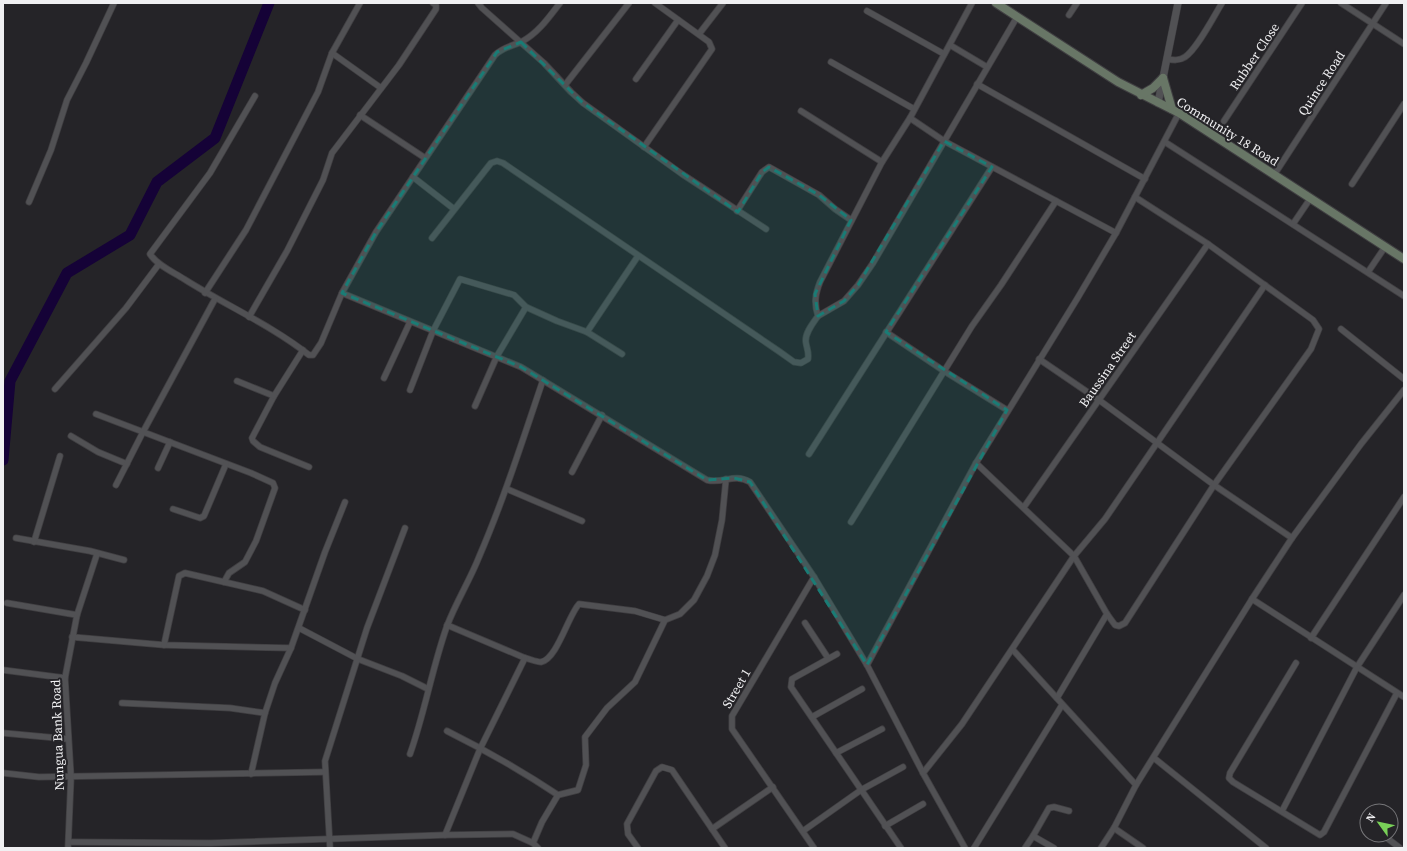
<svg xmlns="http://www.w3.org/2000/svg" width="1407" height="851" font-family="'Source Serif 4',serif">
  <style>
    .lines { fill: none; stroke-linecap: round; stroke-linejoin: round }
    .river { stroke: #150237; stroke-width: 11 }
    .minor-casing { stroke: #403f42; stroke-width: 7 }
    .tertiary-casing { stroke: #403f42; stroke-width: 8 }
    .secondary-casing { stroke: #403f42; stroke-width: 10 }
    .minor { stroke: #515154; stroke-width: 5.5 }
    .tertiary { stroke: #515154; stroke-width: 7 }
    .secondary { stroke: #687666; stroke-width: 8 }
    .marked { fill: #1a7c75; fill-opacity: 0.2; stroke: #1a7c75; stroke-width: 3; stroke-dasharray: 8 5; stroke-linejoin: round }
    .labels { text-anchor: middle; stroke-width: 4; stroke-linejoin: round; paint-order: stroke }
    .street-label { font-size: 13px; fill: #f0f0f2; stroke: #252428 }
  </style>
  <rect width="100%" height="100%" fill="#252428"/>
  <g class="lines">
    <polyline class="river" points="3,460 10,381 67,273 130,235 157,182 215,138 269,3"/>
    <g class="minor-casing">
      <g id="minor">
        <polyline points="478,3 482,8 544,63 571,92 583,103 682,174 766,229"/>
        <polyline points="1341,3 1404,44"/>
        <polyline points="867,11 944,54"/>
        <polyline points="1069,15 1077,3"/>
        <polyline points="699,34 723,3"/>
        <polyline points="950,45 987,67"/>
        <polyline points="332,53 381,88"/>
        <path d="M 1167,59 C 1173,60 1179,61 1185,57 C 1197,49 1214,16 1222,3"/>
        <polyline points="831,62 914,109"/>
        <polyline points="636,79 678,20"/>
        <polyline points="977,84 1145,179"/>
        <polyline points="565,85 629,3"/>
        <path d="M 255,96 L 210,173 L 150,254 C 157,265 173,272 184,279 C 225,305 271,325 309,355 L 313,355 L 321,343 L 342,293 L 376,232 L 495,55 C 503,47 513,46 523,41 C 539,32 549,17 560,3"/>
        <polyline points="801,111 882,162"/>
        <polyline points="360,115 425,158"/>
        <polyline points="910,118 944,141 1116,233"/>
        <polyline points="1224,121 1302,3"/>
        <polyline points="1165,142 1404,296"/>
        <polyline points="644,147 712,49 709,42 655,3"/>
        <polyline points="1274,175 1386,3"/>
        <polyline points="413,177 454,209"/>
        <polyline points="1352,184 1404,104"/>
        <polyline points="29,202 51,150 67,100 86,63 114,3"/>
        <polyline points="737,211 762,172 769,167 819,195 835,209 851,220"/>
        <polyline points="1293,224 1310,199"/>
        <path d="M 432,238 L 491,163 L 497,161 L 503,163 L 780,352 L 794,362 L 801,363 L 808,359 C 809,352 807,349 806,343 C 804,334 813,323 818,316 C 814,303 815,295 820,282 L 882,162 L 910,118 L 972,3"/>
        <polyline points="1368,272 1385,247"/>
        <polyline points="205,293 246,230 318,92 332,53 360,3"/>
        <path d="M 342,293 L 521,367 L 707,480 C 723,484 734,473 750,482 L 814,577 L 867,665 L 923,773 L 965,848"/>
        <polyline points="818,316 844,301 858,285 873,263 1017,17"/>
        <polyline points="249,317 287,251 323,180 332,153 399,65 436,9 436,5 433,3"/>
        <polyline points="1341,329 1404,379"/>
        <polyline points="587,332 638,256"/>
        <polyline points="886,332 944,371 1007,410"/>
        <polyline points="303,350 274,396 252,438 253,441 260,447 309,467"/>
        <polyline points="1039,359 1099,400 1214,485 1292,538"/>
        <polyline points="384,378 410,322"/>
        <polyline points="237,381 274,396"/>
        <polyline points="55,389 126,308 159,264"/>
        <polyline points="410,390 433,331 460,279 514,295 526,307 557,321 587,332 622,354"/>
        <polyline points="475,406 497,356 526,307"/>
        <polyline points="96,414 251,473 273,483 275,488 256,541 245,562 229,573 224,582"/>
        <polyline points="71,436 98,452 127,464"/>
        <polyline points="809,454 992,167"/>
        <polyline points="976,463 1074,556 1107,614 1115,625 1119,626 1125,623 1214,485 1311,349 1319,329 1313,320 1208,244 1135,197"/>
        <polyline points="158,468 170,442"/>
        <polyline points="572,472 602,415"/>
        <polyline points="116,485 143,432 215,299"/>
        <polyline points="507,489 582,521"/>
        <polyline points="1024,507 1208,244"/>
        <polyline points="173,509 200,518 204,516 226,464"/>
        <polyline points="851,522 972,326 1001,285 1056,201"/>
        <polyline points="16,538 90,551 124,560"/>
        <polyline points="34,542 60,456"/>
        <polyline points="814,577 732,716 732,729 814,848"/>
        <polyline points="1252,599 1404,697"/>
        <polyline points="7,603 77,615"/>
        <polyline points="805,623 828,658"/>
        <path d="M 447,625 L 525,658 C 530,659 536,662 541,662 C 557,659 568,616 579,604 L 635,611 L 665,620"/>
        <polyline points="299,628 358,659 402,676 428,689"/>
        <polyline points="72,637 164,645 291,648"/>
        <polyline points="1311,638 1404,497"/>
        <polyline points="164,645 179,576 185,573 263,591 305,610"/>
        <polyline points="1013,650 1136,785"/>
        <polyline points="837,654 792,679 791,687 901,848"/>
        <polyline points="1296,663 1230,773 1229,778 1233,782 1320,835 1324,832 1397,693"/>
        <polyline points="867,665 976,463 1077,299 1116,233 1179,113"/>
        <polyline points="3,670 65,678"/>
        <polyline points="1057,698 1107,614"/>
        <polyline points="122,703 230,708 265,713"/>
        <polyline points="812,717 862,689"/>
        <path d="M 447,731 C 485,750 522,771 558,795"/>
        <polyline points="3,733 68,739"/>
        <polyline points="836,753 882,729"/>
        <path d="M 410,754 C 425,712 432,668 447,626 C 456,602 470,580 479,557 C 504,499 523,439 543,380"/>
        <polyline points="1154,758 1266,848"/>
        <polyline points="3,773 39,777 324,772"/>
        <polyline points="923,773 962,724 1074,556 1105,519 1265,285"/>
        <polyline points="251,774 265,713 275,683 291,648 325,552 345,502"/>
        <polyline points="1282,811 1357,667 1404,595"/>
        <polyline points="885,826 923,804"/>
        <polyline points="1114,828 1143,848"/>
        <polyline points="712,829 773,787"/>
        <polyline points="803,831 861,790 903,767"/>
        <polyline points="445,835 480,749 525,658"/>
        <polyline points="1383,835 1400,848"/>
        <polyline points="69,842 211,843 445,835 513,834 533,843 538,848"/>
        <polyline points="533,843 542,822 558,795 578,790 586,765 585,737 607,708 635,682 665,620 680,614 694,600 707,576 715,555 722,520 726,479"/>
        <polyline points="68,848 71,777 65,678 77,615 97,554"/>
        <polyline points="330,848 325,761 367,628 405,528"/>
        <polyline points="638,848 628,834 627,824 656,771 662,767 672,770 725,848"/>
        <polyline points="974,848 1062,705"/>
        <polyline points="1025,848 1033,836"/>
        <polyline points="1054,848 1033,836 1049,808 1054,807 1069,811"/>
        <polyline points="1101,848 1114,828 1136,785 1252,599 1292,538 1361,444 1404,390"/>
      </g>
    </g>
    <g class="tertiary-casing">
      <polyline id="tertiary" points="1158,103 1178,3"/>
    </g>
    <g class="secondary-casing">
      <g id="secondary">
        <polyline points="996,3 1118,82 1179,113 1404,259"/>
        <polyline points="1163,78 1172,109"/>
        <polyline points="1141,95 1153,88 1163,78"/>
      </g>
    </g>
    <use href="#minor" class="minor"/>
    <use href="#tertiary" class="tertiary"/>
    <use href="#secondary" class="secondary"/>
  </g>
  <path class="marked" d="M 521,42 L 583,103 L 738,212 L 762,172 L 769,167 L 819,195 L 851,220 L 815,294 L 818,316 L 844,301 L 858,285 L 944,141 L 992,167 L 886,332 L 1007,410 L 867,665 L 750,482 L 734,478 L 707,480 L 521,367 L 342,293 L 376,232 L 497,52 Z"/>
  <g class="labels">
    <g class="street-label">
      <text transform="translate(1254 56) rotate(-56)" y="5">Rubber Close</text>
      <text transform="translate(1321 83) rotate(-57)" y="5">Quince Road</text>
      <text transform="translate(1228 131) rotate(32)" y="5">Community 18 Road</text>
      <text transform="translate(1107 369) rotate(-55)" y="5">Baussina Street</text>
      <text transform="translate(736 688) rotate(-60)" y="5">Street 1</text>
      <text transform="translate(57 735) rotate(-92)" y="5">Nungua Bank Road</text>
    </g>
  </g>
  <rect width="1407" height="851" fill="none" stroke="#f0f0f2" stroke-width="8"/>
  <g transform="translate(1379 823) rotate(303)"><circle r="19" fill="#252428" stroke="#767679"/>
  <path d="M0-3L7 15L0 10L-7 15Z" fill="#79d158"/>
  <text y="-6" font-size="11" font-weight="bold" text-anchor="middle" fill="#f0f0f2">N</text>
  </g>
</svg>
